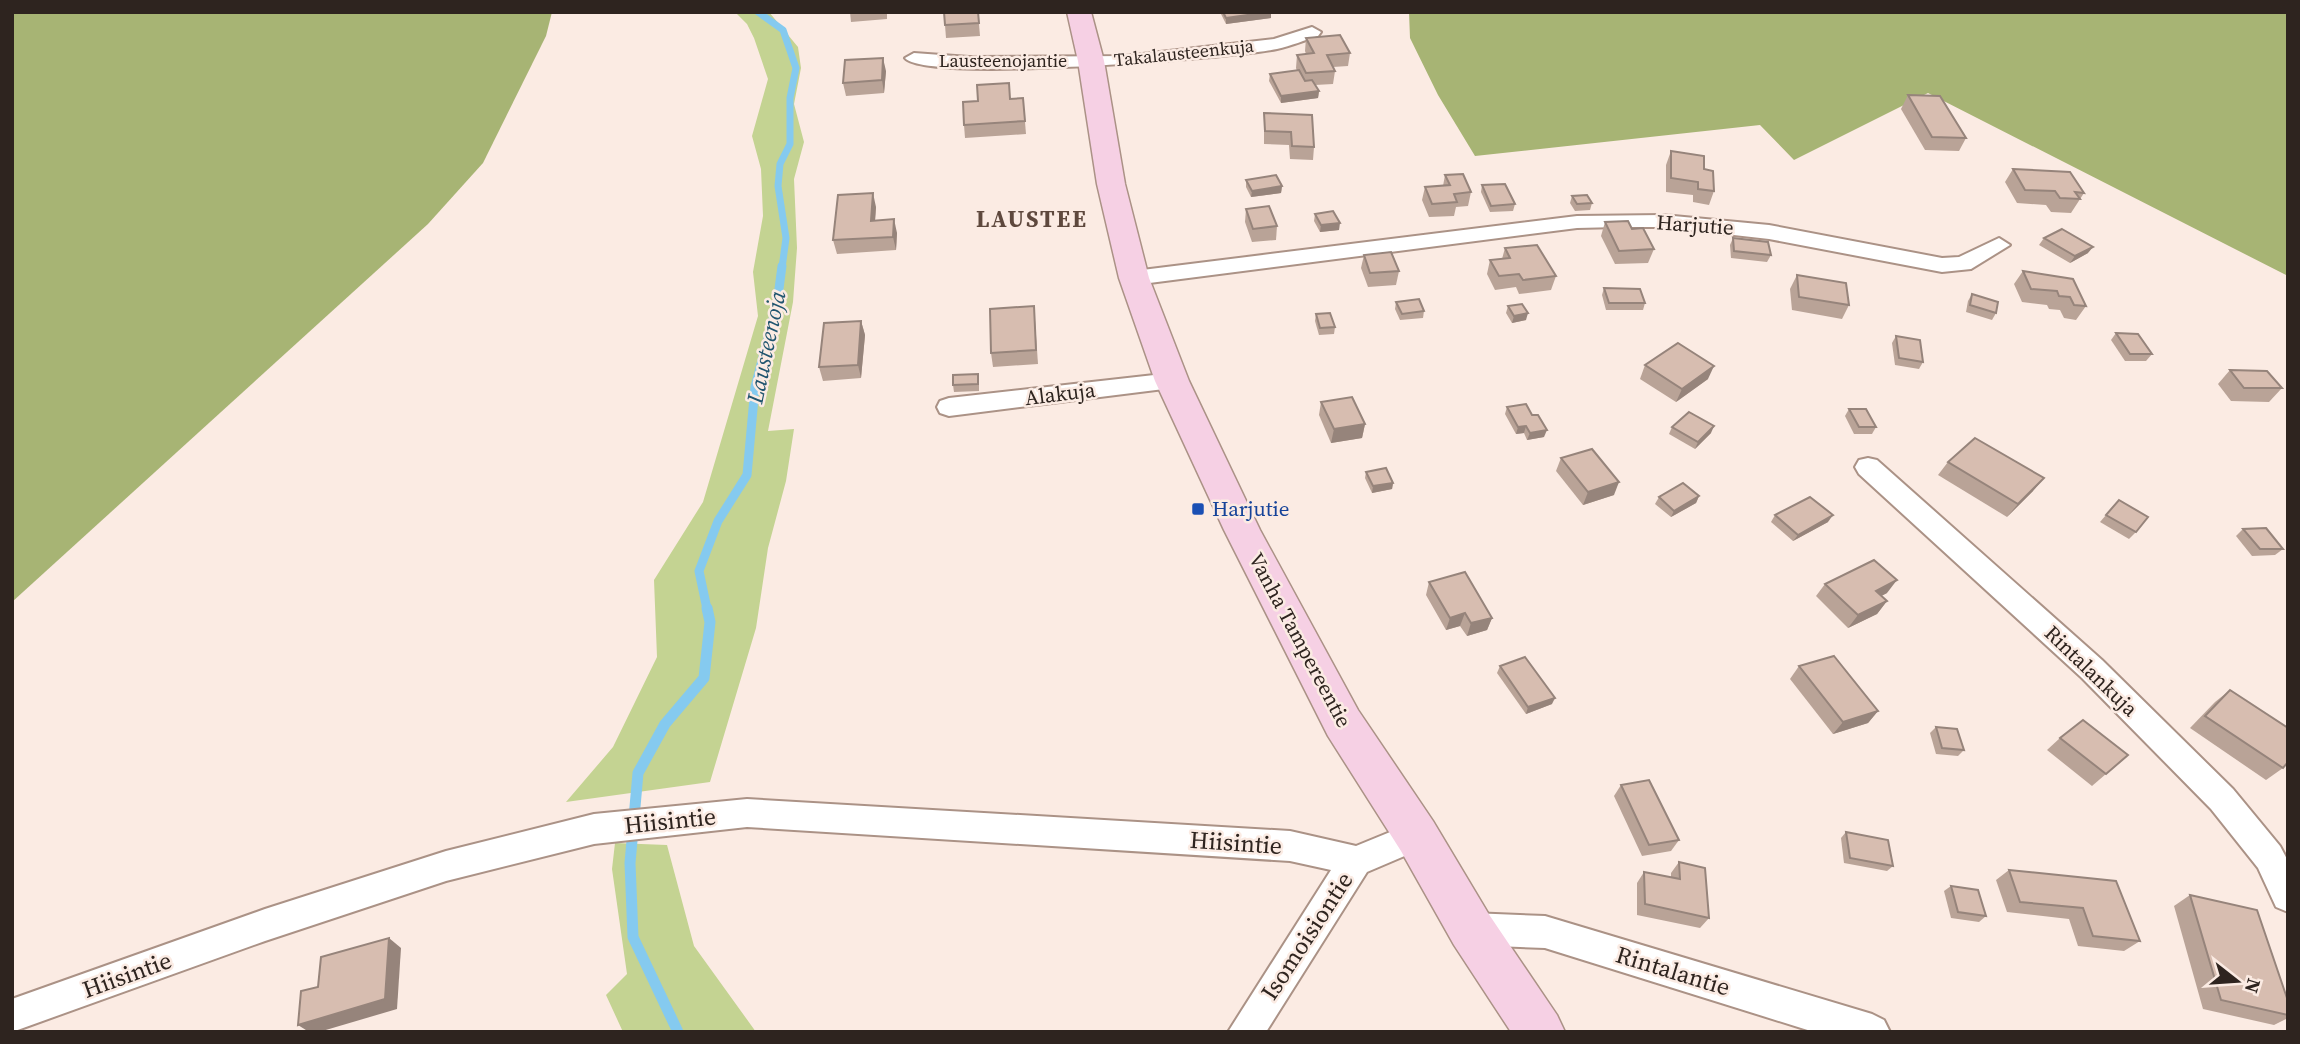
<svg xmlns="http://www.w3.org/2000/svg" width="2300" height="1044" font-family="'Source Serif 4',serif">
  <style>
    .green { fill: #c4d392 }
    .forest { fill: #a7b474 }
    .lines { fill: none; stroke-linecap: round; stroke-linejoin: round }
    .stream-far2 { stroke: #85caef; stroke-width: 7 }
    .stream-far1 { stroke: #85caef; stroke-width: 9 }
    .stream { stroke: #85caef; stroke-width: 11 }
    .minor-casing { stroke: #ab9286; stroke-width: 4 }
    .secondary-casing { stroke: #ab9286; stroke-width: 3 }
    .minor { fill: #fff; fill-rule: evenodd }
    .secondary { fill: #f6d0e4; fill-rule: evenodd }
    .wall { fill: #b9a397 }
    .shaded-wall { fill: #96847b }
    .building { fill: #d7bdb0; stroke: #96847b; stroke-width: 2 }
    .transit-dot { fill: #1a4fb4; stroke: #fbebe3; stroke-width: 2.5 }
    .labels { text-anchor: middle; stroke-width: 5; stroke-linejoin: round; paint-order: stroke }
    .far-street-label { font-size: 18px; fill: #2e241f; stroke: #fbebe3 }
    .street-label { font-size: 21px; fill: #2e241f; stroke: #fbebe3 }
    .transit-label { font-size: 21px; fill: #164399; stroke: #fbebe3; text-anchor: start }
    .far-district-label { font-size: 23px; font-weight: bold; letter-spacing: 2px; fill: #5e483d; stroke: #fbebe3 }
    .water-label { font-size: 23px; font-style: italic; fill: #20556f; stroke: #fbebe3 }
    .near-street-label { font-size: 24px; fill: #2e241f; stroke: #fbebe3 }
  </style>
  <rect width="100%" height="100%" fill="#fbebe3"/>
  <g class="green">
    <polygon points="735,12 769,12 798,47 801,68 794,104 804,142 794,179 797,248 793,302 768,431 794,429 786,481 768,548 756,628 710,782 566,802 613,747 657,657 654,580 703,502 758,316 753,272 763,216 761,169 752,136 768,79 754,38 747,24"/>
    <polygon points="615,843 667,845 694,946 756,1032 623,1032 606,995 627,974 612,869"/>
  </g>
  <g class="forest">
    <polygon points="12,12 552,12 546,36 483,163 428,224 12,602"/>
    <polygon points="1409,12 2288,12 2288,276 1928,93 1794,160 1760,125 1475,156 1438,95 1410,38"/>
  </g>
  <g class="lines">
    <polyline class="stream-far2" points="758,12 783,30 796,68 790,98 790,144 780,164 778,186 786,238 782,268"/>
    <polyline class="stream-far1" points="707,609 699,571 718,521 747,475 755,387 777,304 782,266"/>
    <polyline class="stream" points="678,1032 633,937 630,863 638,773 665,724 704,678 710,622 707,608"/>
    <g class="minor-casing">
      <g id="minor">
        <path d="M 1312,27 L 1321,32 L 1318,36 C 1305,40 1291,46 1277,49 C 1232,58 926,83 905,58 L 914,53 L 969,57 L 1125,56 L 1274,39 Z"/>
        <polygon points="1663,215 1769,225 1942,258 1959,257 1999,238 2010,245 1971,269 1942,272 1769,239 1663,227 1619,227 1577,228 1134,285 1126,283 1123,278 1126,273 1134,271 1577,216"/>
        <polygon points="1172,373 1180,375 1184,381 1180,387 949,416 940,413 937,407 940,401 949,398"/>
        <polygon points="1868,458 1877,460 2102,660 2233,789 2280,846 2288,861 2288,912 2276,907 2258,868 2211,809 2082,678 1859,474 1855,467 1859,460"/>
        <polygon points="747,799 1290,831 1356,846 1417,821 1428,826 1433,836 1428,846 1367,872 1266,1032 1228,1032 1331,870 1290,861 747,827 594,844 446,881 265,941 12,1032 12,999 265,909 446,851 594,814"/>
        <polygon points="1471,913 1545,916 1872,1014 1884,1020 1890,1032 1814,1032 1545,948 1471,945 1459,941 1454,929 1459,917"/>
      </g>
    </g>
    <g class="secondary-casing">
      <polygon id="secondary" points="1067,12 1091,12 1104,61 1125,184 1149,278 1189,381 1260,530 1358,710 1433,821 1488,913 1557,1015 1565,1032 1511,1032 1454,945 1401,851 1328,736 1224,530 1155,381 1119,278 1097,184 1078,61"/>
    </g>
    <use href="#minor" class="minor"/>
    <use href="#secondary" class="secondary"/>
  </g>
  <g class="wall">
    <polygon points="850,12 887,12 887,19 851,22"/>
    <polygon points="978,12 980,36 946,38 945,25"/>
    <polygon points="1220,12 1271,12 1271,18 1226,24"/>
    <polygon points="1306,38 1350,53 1348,66 1333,67 1335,71 1333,84 1315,85 1319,91 1318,98 1281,103 1269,81 1270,74 1297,71 1296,68 1297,55 1306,54 1305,51"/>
    <polygon points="886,71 884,93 846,96 843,83"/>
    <polygon points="1908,95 1966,138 1959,151 1925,150 1901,109"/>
    <polygon points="1023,98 1026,134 965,138 964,125 1010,99"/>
    <polygon points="1264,113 1314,147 1313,160 1290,159 1289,145 1264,144"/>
    <polygon points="1671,151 1704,169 1714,191 1709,205 1693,202 1693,195 1666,192 1666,165"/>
    <polygon points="2013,169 2084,193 2071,213 2051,212 2046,205 2017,203 2005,182"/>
    <polygon points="1445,175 1471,192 1468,206 1456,207 1454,216 1429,217 1422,200 1425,187 1443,186"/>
    <polygon points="1246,180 1282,186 1281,193 1251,197 1246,187"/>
    <polygon points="1482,185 1515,204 1513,211 1490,212 1481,192"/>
    <polygon points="1572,196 1592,203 1590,210 1575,211 1570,203"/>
    <polygon points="876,207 875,221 897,233 896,250 837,254 833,240"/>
    <polygon points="1246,209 1277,226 1276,240 1252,242 1245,222"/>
    <polygon points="1315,214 1339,230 1320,232 1314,221"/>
    <polygon points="1605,222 1632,229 1654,249 1648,263 1615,264 1601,236"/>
    <polygon points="1733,238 1771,255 1767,262 1731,258 1730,245"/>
    <polygon points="2044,238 2088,253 2070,263 2039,245"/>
    <polygon points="1505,248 1556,276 1551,290 1519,294 1516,287 1495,290 1487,274 1490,260 1502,259"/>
    <polygon points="1364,255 1399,271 1396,285 1368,287 1361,268"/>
    <polygon points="2023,271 2086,306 2076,320 2064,318 2060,310 2049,309 2047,305 2022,302 2014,284"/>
    <polygon points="1797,275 1849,305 1842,319 1792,310 1790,289"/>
    <polygon points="1604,288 1645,303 1643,310 1606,310 1602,295"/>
    <polygon points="1972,294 1996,313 1992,320 1966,312 1968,301"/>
    <polygon points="1396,302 1424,311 1423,318 1400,320 1395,309"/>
    <polygon points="1034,306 1038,364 993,367 991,353"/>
    <polygon points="1508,306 1526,320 1512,323 1506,313"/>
    <polygon points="1316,314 1335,327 1334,334 1319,335 1315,321"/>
    <polygon points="861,321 865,335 861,378 823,381 819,367"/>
    <polygon points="2116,333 2152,354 2146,361 2125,361 2111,340"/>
    <polygon points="1896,336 1923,362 1919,369 1895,365 1892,343"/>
    <polygon points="1645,365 1708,379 1676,402 1640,379"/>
    <polygon points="2230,370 2282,388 2269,402 2231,401 2218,384"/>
    <polygon points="979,381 979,391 954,392 953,385"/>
    <polygon points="1321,402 1365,424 1362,438 1331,443 1319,415"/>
    <polygon points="1507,407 1532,415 1544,437 1527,440 1524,433 1516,434 1505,414"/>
    <polygon points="1849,409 1876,427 1872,434 1854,434 1845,416"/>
    <polygon points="1672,427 1711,433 1695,449 1669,434"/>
    <polygon points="1561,458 1614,495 1583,505 1556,471"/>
    <polygon points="1948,462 2033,491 2007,517 1938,475"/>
    <polygon points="1366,472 1393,483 1392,489 1372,493 1365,478"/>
    <polygon points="1699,496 1696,503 1671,517 1655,504 1659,497"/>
    <polygon points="2119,500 2136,532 2129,539 2100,522"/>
    <polygon points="1775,515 1828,522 1793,541 1771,522"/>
    <polygon points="2243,529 2283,549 2275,555 2252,556 2236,536"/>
    <polygon points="1429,582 1492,618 1487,630 1467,636 1460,626 1446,630 1426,595"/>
    <polygon points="1825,584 1887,593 1881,596 1887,601 1877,614 1848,628 1816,596"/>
    <polygon points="1500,666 1552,704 1526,714 1497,673"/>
    <polygon points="1799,666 1878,711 1868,723 1833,734 1790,679"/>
    <polygon points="2230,690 2283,768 2266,780 2190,728 2215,702"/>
    <polygon points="1936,727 1964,750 1958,756 1936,754 1930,733"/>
    <polygon points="2060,738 2128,755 2092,786 2047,750"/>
    <polygon points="1621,785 1679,840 1671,851 1642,856 1614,796"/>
    <polygon points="1846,832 1893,866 1887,871 1844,863 1841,838"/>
    <polygon points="1679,862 1709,918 1700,928 1637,915 1637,883 1644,872 1671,877 1671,873"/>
    <polygon points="2009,870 2116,881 2140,941 2124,951 2078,946 2069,919 2007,912 1996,880"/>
    <polygon points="1951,886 1986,916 1979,922 1951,918 1944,891"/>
    <polygon points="2190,895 2288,1001 2288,1018 2274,1025 2203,1009 2174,906"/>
  </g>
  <g class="shaded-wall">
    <polygon points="1271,12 1271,18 1226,24 1226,18"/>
    <polygon points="883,58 886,71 884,93 882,80"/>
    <polygon points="1319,91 1318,98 1281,103 1281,96"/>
    <polygon points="1282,186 1281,193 1251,197 1252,191"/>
    <polygon points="873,193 876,207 874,234 871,221"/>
    <polygon points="894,219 897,233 896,250 893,237"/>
    <polygon points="1340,223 1339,230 1320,232 1321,225"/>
    <polygon points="2093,247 2088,253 2070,263 2075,256"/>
    <polygon points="1528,313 1526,320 1512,323 1514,316"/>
    <polygon points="861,321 865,335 861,378 858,365"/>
    <polygon points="1714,366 1708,379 1676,402 1682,389"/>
    <polygon points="1365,424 1362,438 1331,443 1334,429"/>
    <polygon points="1526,426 1524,433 1516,434 1518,427"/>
    <polygon points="1714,426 1711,433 1695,449 1698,442"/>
    <polygon points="1547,430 1544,437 1527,440 1530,433"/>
    <polygon points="2044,478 2033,491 2007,517 2018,504"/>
    <polygon points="1619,482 1614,495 1583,505 1588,492"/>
    <polygon points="1393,483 1392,489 1372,493 1373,486"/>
    <polygon points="1699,496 1696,503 1671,517 1674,511"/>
    <polygon points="1833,515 1828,522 1793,541 1798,535"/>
    <polygon points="1897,580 1887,593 1866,604 1876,591"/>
    <polygon points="1887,601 1877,614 1848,628 1858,615"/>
    <polygon points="1465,613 1460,626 1446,630 1450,618"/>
    <polygon points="1492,618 1487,630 1467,636 1471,623"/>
    <polygon points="1555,698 1552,704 1526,714 1528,707"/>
    <polygon points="1878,711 1868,723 1833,734 1843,722"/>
    <polygon points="389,938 401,948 397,1009 319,1032 309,1032 298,1025"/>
  </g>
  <g class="building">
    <polygon points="944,12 978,12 979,23 945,25"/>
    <polygon points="1223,12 1269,12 1226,18"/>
    <polygon points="1340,35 1350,53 1327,55 1335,71 1306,73 1297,55 1314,53 1306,38"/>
    <polygon points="883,58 882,80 843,83 845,60"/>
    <polygon points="1299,70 1305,81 1312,80 1319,91 1281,96 1270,74"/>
    <polygon points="1009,83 1010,99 1023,98 1025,121 964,125 963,102 978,101 977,85"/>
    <polygon points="1908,95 1940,96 1966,138 1932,137"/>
    <polygon points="1264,113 1312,115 1314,147 1292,146 1291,132 1265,131"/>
    <polygon points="1671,151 1704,156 1704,169 1713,171 1714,191 1698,189 1698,182 1671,178"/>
    <polygon points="2013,169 2070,172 2084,193 2075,192 2080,199 2060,198 2055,191 2025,190"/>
    <polygon points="1463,174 1471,192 1454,194 1457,202 1432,204 1425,187 1450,185 1445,175"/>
    <polygon points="1276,175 1282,186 1252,191 1246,180"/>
    <polygon points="1505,184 1515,204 1491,206 1482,185"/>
    <polygon points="873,193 871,221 894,219 893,237 833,240 838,195"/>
    <polygon points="1587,195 1592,203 1577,204 1572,196"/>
    <polygon points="1269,206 1277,226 1253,229 1246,209"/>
    <polygon points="1333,211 1340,223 1321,225 1315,214"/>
    <polygon points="1628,221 1632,229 1643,228 1654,249 1619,251 1605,222"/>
    <polygon points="2062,229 2093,247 2075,256 2044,238"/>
    <polygon points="1733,238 1768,242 1771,255 1734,251"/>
    <polygon points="1537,245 1556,276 1523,280 1519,274 1499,276 1490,260 1510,258 1505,248"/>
    <polygon points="1391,252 1399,271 1370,273 1364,255"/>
    <polygon points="2023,271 2073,279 2086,306 2074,305 2070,297 2059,296 2057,291 2031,289"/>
    <polygon points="1797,275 1846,283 1849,305 1799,297"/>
    <polygon points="1604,288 1640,289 1645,303 1609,303"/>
    <polygon points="1972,294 1998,302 1996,313 1970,305"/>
    <polygon points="1419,299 1424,311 1402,314 1396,302"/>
    <polygon points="1522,304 1528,313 1514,316 1508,306"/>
    <polygon points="1034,306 1036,350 991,353 990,309"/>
    <polygon points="1330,313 1335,327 1320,328 1316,314"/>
    <polygon points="861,321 858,365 819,367 824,323"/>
    <polygon points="2116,333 2138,334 2152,354 2130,354"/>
    <polygon points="1896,336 1920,340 1923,362 1899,358"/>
    <polygon points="1678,343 1714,366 1682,389 1645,365"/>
    <polygon points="2230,370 2267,371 2282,388 2244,388"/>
    <polygon points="978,374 978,384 953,385 953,375"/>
    <polygon points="1352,397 1365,424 1334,429 1321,402"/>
    <polygon points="1526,404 1532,415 1538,415 1547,430 1530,433 1526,426 1518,427 1507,407"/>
    <polygon points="1849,409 1866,409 1876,427 1859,427"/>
    <polygon points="1689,412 1714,426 1698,442 1672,427"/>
    <polygon points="1975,438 2044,478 2018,504 1948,462"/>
    <polygon points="1592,449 1619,482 1588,492 1561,458"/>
    <polygon points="1386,468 1393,483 1373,486 1366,472"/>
    <polygon points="1683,483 1699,496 1674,511 1659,497"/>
    <polygon points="1810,497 1833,515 1798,535 1775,515"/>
    <polygon points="2119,500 2148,517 2136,532 2106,515"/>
    <polygon points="2266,528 2283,549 2260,549 2243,529"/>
    <polygon points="1874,560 1897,580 1876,591 1887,601 1858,615 1825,584"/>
    <polygon points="1465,572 1492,618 1471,623 1465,613 1450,618 1429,582"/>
    <polygon points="1834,656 1878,711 1843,722 1799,666"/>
    <polygon points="1525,657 1555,698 1528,707 1500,666"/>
    <polygon points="2230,690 2288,728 2288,762 2283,768 2205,716"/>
    <polygon points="2083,720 2128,755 2106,774 2060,738"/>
    <polygon points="1936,727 1957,729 1964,750 1942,748"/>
    <polygon points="1649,780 1679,840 1649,845 1621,785"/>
    <polygon points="1846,832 1888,840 1893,866 1850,858"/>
    <polygon points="1679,862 1705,868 1709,918 1645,904 1644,872 1680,879"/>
    <polygon points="2009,870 2116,881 2140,941 2093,936 2083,908 2020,902"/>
    <polygon points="1951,886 1978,890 1986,916 1958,912"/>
    <polygon points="2190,895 2257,910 2288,1001 2288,1015 2221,1000"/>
    <polygon points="389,938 385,999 298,1025 301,991 318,987 321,957"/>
  </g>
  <rect class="transit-dot" x="1191" y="502" width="14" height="14" rx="3.5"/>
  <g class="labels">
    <g class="far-street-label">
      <text transform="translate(1184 53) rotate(-6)" y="6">Takalausteenkuja</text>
      <text x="1003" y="67">Lausteenojantie</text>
    </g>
    <g class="street-label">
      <text transform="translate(1695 225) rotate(4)" y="7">Harjutie</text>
      <text transform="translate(1060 394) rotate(-7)" y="7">Alakuja</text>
      <text transform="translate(1300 640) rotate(62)" y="7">Vanha Tampereentie</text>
      <text transform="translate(2091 671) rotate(44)" y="7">Rintalankuja</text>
    </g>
    <g class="transit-label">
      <text x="1212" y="516">Harjutie</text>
    </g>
    <g class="far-district-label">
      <text x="1032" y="227">LAUSTEE</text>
    </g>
    <g class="water-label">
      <text transform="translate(766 347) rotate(-78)" y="8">Lausteenoja</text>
    </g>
    <g class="near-street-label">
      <text transform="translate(670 821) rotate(-6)" y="8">Hiisintie</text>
      <text transform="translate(1236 843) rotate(4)" y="8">Hiisintie</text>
      <text transform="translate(1307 936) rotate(-57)" y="8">Isomoisiontie</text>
      <text transform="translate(1673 971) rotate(17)" y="8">Rintalantie</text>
      <text transform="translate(127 975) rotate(-20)" y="8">Hiisintie</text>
    </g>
  </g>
  <rect width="2300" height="1044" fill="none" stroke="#2e241f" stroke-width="28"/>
  <g transform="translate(2237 981) rotate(107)" stroke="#fbebe3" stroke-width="5" paint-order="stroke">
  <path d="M0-5L12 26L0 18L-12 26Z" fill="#2e241f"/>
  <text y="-10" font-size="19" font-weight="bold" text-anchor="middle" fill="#2e241f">N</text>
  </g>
</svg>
